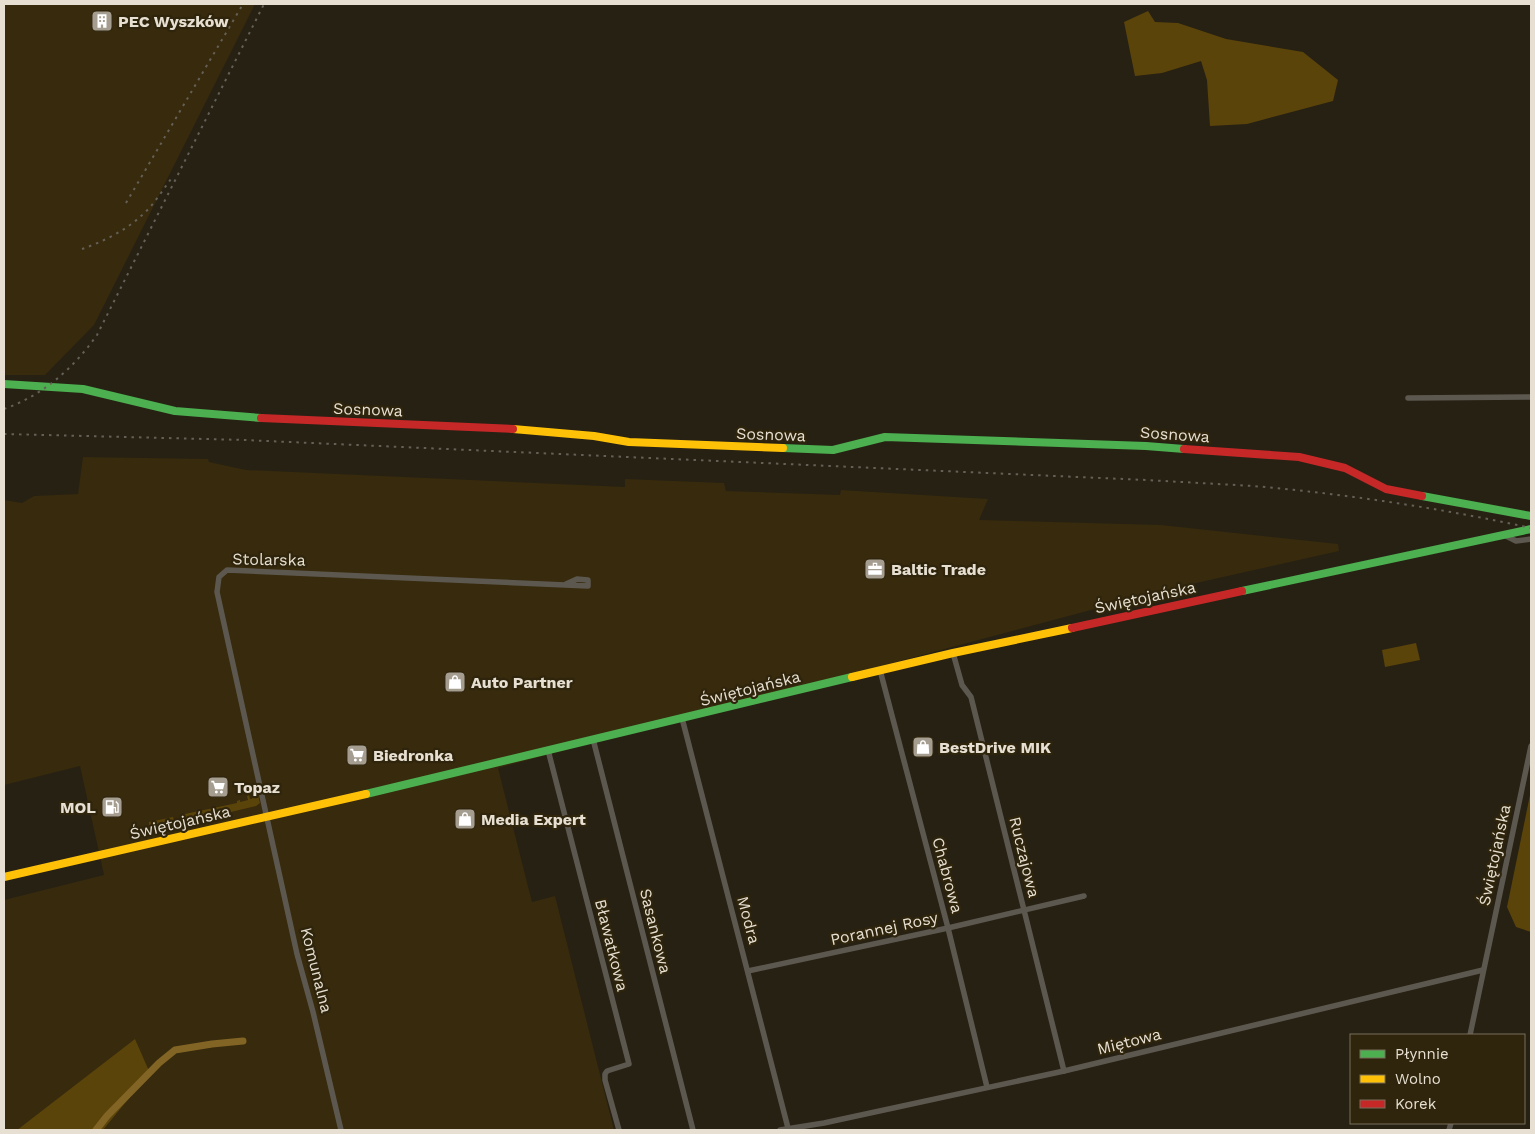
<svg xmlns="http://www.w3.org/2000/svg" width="1535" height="1134" font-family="'Work Sans',sans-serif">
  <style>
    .built { fill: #372a0d }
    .green { fill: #5b440a }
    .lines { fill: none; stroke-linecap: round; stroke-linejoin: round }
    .canal { stroke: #826524; stroke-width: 7 }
    .street { stroke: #5d584f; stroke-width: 5.5 }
    .fast { stroke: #4caf50; stroke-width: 8 }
    .slow { stroke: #ffc107; stroke-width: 8 }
    .jam { stroke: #c62828; stroke-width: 8 }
    .rail { stroke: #656056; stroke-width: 2; stroke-dasharray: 2.5 5; stroke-linecap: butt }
    .labels { text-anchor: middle; stroke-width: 4.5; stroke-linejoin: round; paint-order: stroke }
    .poi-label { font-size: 16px; font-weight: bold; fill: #e7e0d2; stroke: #2f240c; text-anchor: start }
    .street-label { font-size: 16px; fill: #e7e0d2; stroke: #2f240c }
  </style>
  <rect width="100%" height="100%" fill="#272114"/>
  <g class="built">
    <polygon points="4,4 255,4 94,325 45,375 4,375"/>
    <polygon points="83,457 208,459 209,462 246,470 625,487 625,479 724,483 726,491 840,495 841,490 988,499 979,520 1161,525 1338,544 1339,551 1170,589 498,768 532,902 555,896 614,1130 103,1130 150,1073 135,1040 17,1130 4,1130 4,900 104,875 80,766 4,785 4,500 22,503 34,496 78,494"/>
  </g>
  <g class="green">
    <polygon points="1148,11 1155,22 1178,23 1226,39 1303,52 1338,80 1333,101 1247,124 1210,126 1207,80 1201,61 1162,73 1135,76 1124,22"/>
    <polygon points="1416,643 1420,660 1385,667 1382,650"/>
    <polygon points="1531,790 1531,932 1516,927 1507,907"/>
    <polygon points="252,794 255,794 258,795 260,803 256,806 181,824 180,815 237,803 237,801 240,800 240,802 248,800 247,796 249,795 250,799 252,799"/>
    <polygon points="173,817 175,825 151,831 149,828 149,822"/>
    <polygon points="135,1039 150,1073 103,1130 17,1130"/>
  </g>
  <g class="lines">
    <polyline class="canal" points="96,1130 107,1116 159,1063 175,1050 212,1044 243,1041"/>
    <g class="street">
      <polyline points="1408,398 1531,397"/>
      <polyline points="1504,535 1516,541 1531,539"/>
      <polyline points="953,653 962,685 971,697 1064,1071"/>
      <polyline points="880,670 948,928 987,1087"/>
      <polyline points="682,718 788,1128"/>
      <polyline points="593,739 693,1130"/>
      <polyline points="548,750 629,1064 607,1071 605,1074 605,1080 619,1130"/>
      <polyline points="748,971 948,928 1084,896"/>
      <polyline points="1470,1035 1531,746"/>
      <polyline points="341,1130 313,1012 297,954 217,592 219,577 227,570 588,586 588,580 577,579 566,584"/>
      <polyline points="780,1130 824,1123 1064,1071 1483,970"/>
      <polyline points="1449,1130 1451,1123"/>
    </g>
    <g class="fast">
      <polyline points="4,384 83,389 175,411 261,418"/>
      <polyline points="783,448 833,450 885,437 1146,446 1184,449"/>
      <polyline points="1422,496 1531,516"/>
      <polyline points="1242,591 1531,529"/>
      <polyline points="366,794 852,677"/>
    </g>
    <g class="slow">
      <polyline points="513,429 594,436 629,442 783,448"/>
      <polyline points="852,677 953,653 1072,628"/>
      <polyline points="4,877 366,794"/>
    </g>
    <g class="jam">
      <polyline points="261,418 513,429"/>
      <polyline points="1184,449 1299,457 1345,468 1386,489 1422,496"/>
      <polyline points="1072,628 1242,591"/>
    </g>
    <g class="rail">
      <polyline points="126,203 243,4"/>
      <path d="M 82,249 C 102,242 125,231 141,216 C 153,206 162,191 171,179"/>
      <path d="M 4,409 C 43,395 73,369 97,335 L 264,4"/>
      <path d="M 4,434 L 244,440 L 1146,480 C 1182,482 1217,484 1253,486 C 1346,494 1440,508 1531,528"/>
    </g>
  </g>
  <defs>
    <g id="building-square" transform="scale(1.125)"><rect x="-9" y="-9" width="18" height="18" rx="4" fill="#a49d90" stroke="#2f240c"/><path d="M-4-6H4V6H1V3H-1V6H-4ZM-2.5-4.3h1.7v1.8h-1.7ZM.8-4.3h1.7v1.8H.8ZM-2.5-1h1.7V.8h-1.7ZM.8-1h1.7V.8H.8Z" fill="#fff"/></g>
    <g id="office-square" transform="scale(1.125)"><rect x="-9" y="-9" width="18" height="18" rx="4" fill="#a49d90" stroke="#2f240c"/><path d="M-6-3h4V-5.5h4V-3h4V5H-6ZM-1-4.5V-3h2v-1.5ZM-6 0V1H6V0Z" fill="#fff"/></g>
    <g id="shop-square" transform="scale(1.125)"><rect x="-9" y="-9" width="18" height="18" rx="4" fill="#a49d90" stroke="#2f240c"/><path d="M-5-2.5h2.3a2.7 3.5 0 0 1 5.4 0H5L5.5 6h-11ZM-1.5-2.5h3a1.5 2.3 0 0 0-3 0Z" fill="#fff"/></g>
    <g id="supermarket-square" transform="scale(1.125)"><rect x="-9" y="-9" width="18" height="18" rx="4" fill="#a49d90" stroke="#2f240c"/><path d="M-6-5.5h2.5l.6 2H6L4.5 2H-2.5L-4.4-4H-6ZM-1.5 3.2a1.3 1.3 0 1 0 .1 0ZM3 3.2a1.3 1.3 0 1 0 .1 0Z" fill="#fff"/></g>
    <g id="fuel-square" transform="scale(1.125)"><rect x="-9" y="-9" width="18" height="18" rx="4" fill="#a49d90" stroke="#2f240c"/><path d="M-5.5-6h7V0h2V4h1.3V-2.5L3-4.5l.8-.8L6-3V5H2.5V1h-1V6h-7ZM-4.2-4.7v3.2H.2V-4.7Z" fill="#fff"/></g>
  </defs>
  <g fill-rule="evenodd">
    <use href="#building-square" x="102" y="21"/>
    <use href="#office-square" x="875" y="569"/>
    <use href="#shop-square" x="455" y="682"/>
    <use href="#shop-square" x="923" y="747"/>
    <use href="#supermarket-square" x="357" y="755"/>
    <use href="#supermarket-square" x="218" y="787"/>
    <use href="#fuel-square" x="112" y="807"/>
    <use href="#shop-square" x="465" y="819"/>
  </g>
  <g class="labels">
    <g class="poi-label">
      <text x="118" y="27">PEC Wyszków</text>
      <text x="891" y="575">Baltic Trade</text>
      <text x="471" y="688">Auto Partner</text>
      <text x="939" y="753">BestDrive MIK</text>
      <text x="373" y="761">Biedronka</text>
      <text x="234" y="793">Topaz</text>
      <text x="96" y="813" text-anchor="end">MOL</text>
      <text x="481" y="825">Media Expert</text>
    </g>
    <g class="street-label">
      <text transform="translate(368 409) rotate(2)" y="6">Sosnowa</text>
      <text transform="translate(771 434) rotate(2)" y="6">Sosnowa</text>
      <text transform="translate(1175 434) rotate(4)" y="6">Sosnowa</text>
      <text transform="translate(269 559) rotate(1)" y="6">Stolarska</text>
      <text transform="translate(1145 597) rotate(-12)" y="6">Świętojańska</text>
      <text transform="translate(750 688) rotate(-14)" y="6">Świętojańska</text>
      <text transform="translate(180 822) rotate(-13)" y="6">Świętojańska</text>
      <text transform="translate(1494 855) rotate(-78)" y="6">Świętojańska</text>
      <text transform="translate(1025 857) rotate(76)" y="6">Ruczajowa</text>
      <text transform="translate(948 875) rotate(75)" y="6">Chabrowa</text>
      <text transform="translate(749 920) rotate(75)" y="6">Modra</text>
      <text transform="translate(884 928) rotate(-12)" y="6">Porannej Rosy</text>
      <text transform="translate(656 931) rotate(76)" y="6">Sasankowa</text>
      <text transform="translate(612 945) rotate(76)" y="6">Bławatkowa</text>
      <text transform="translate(317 970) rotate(76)" y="6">Komunalna</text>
      <text transform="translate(1129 1041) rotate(-14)" y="6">Miętowa</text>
    </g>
  </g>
  <rect width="1535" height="1134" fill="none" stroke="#e7e0d2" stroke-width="10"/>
  <rect x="1350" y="1034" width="175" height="90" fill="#2f240c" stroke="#796f5b"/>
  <rect x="1360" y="1050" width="25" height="8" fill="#4caf50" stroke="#796f5b"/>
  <text x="1395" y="1059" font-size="15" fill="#e7e0d2">Płynnie</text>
  <rect x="1360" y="1075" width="25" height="8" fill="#ffc107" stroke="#796f5b"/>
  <text x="1395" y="1084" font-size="15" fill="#e7e0d2">Wolno</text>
  <rect x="1360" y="1100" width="25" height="8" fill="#c62828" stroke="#796f5b"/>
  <text x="1395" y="1109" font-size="15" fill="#e7e0d2">Korek</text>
</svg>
